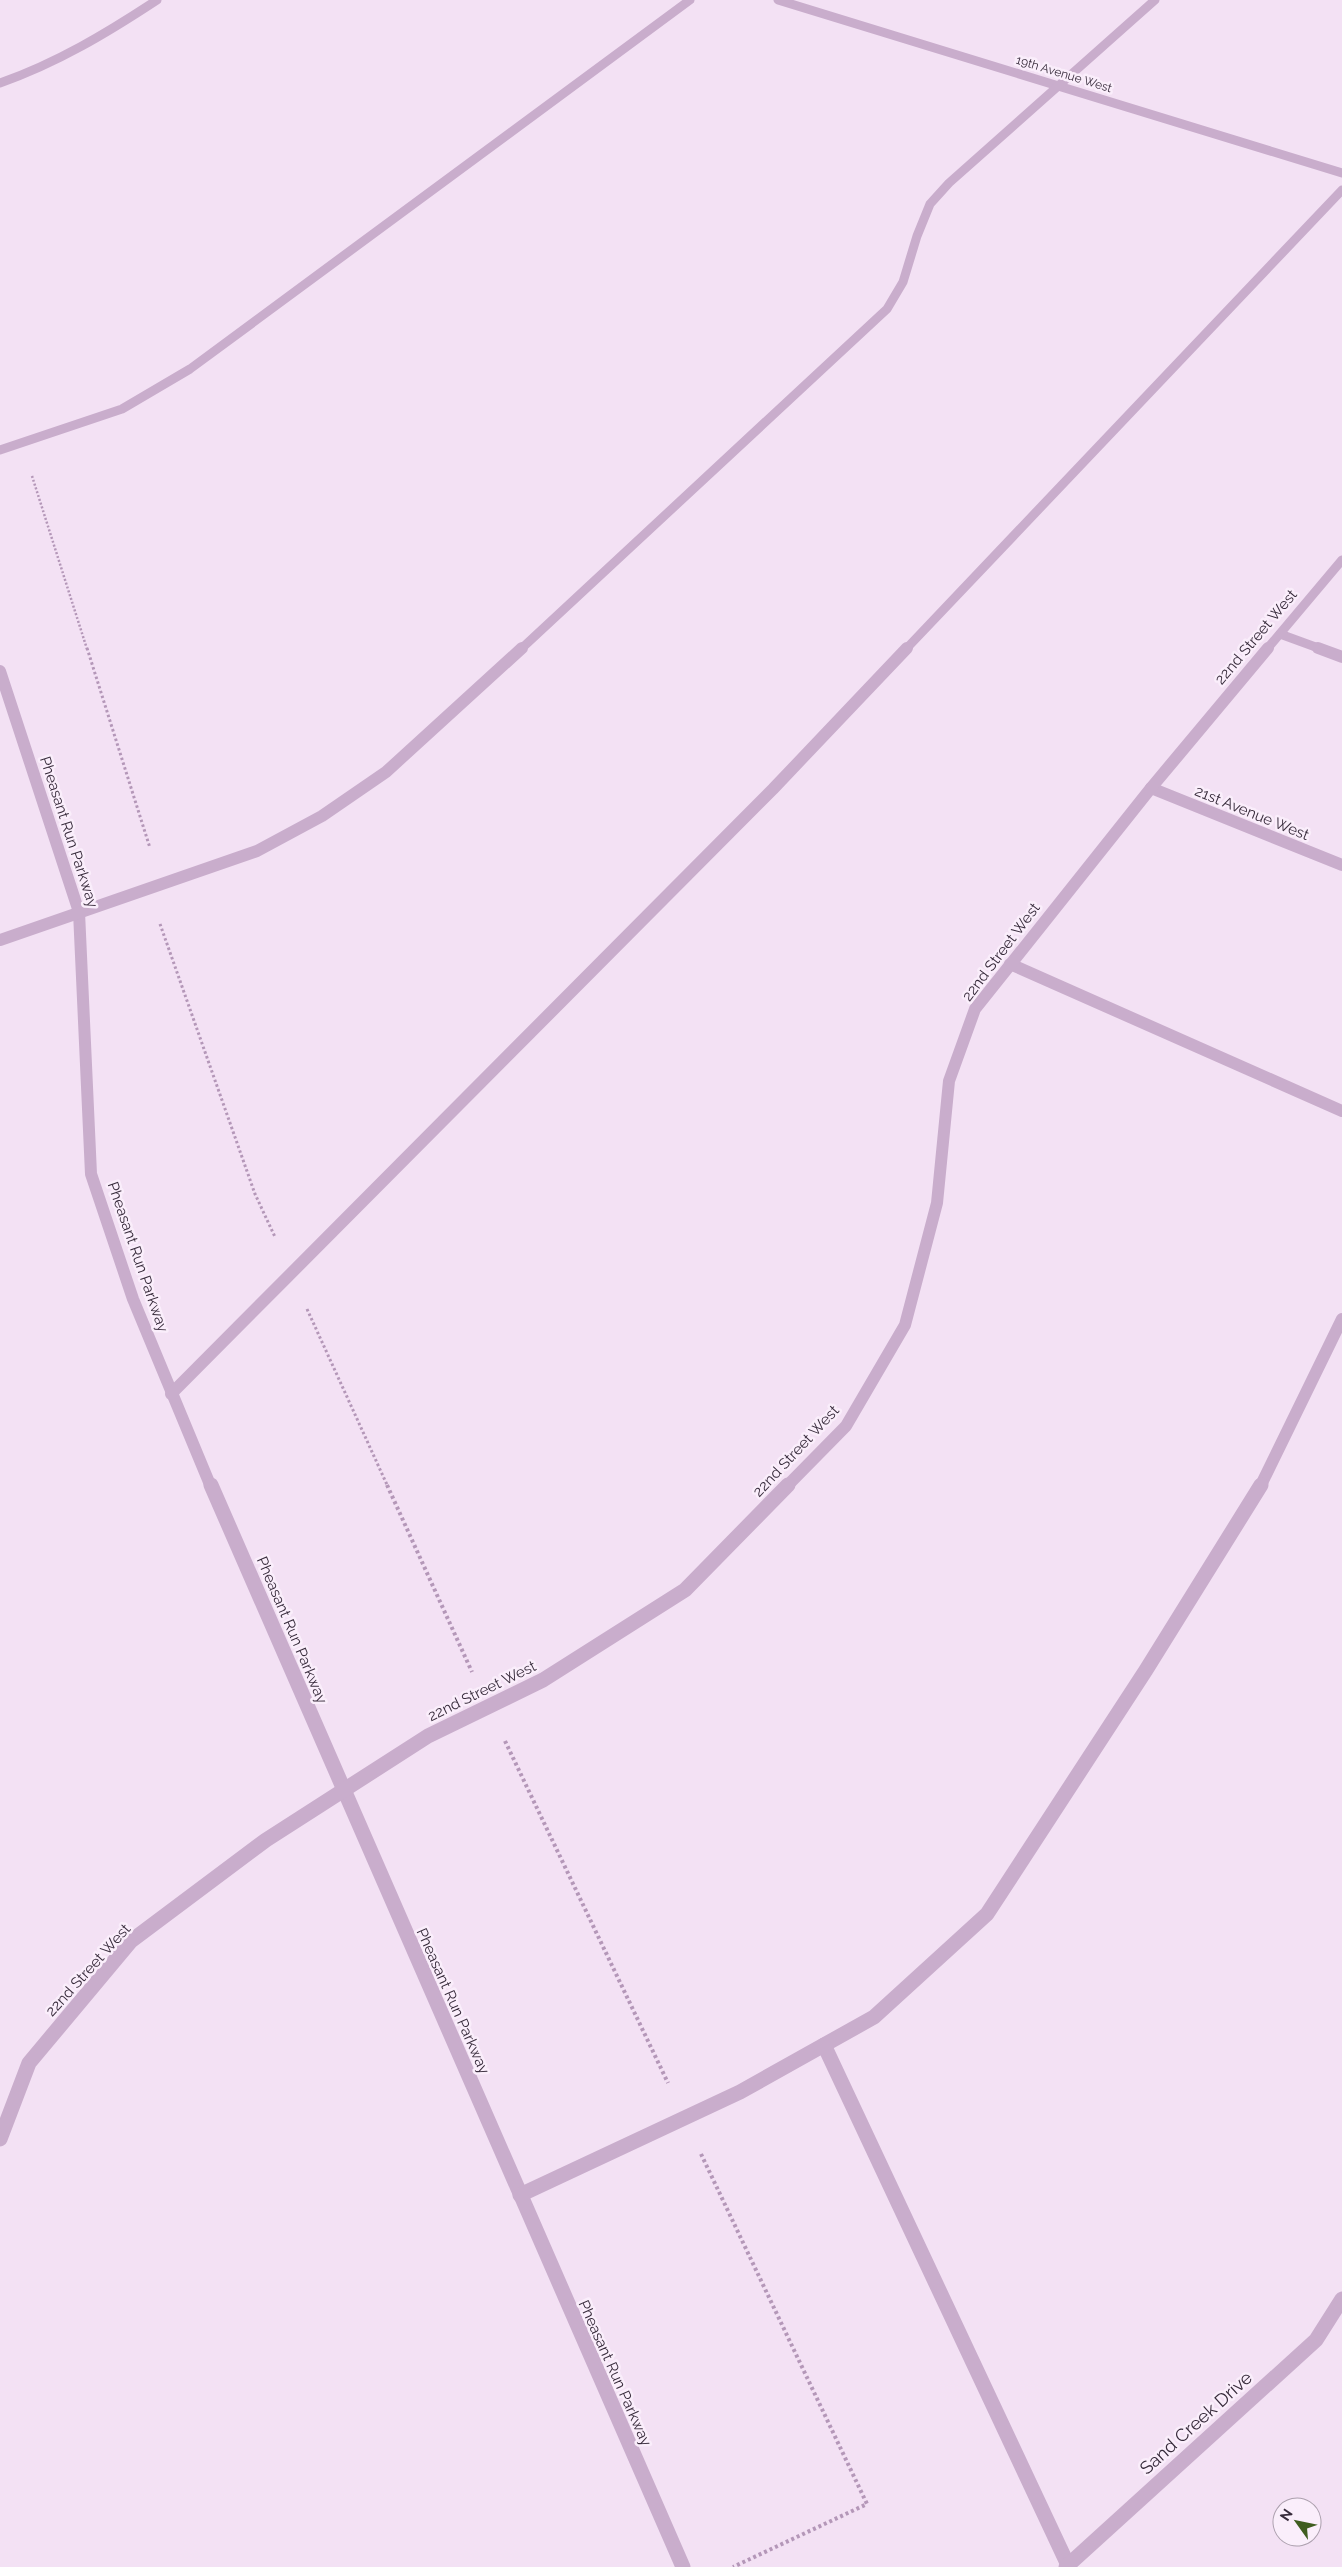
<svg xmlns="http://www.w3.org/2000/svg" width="1342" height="2567" font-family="Raleway,sans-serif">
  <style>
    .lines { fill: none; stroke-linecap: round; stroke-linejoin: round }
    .path-far2 { stroke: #b497b8; stroke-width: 2.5; stroke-dasharray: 2 2; stroke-linecap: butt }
    .path-far1 { stroke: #b497b8; stroke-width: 3; stroke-dasharray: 2.5 2.5; stroke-linecap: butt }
    .path { stroke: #b497b8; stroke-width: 4; stroke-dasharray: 3 3; stroke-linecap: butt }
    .minor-far2 { stroke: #c9adcc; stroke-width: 9 }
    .minor-far1 { stroke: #c9adcc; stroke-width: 12 }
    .minor { stroke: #c9adcc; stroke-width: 15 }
    .labels { text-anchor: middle; stroke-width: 5; stroke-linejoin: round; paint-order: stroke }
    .far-street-label { font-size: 12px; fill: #372b3b; stroke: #faeefb }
    .street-label { font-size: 15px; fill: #372b3b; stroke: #faeefb }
    .near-street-label { font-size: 18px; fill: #372b3b; stroke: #faeefb }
  </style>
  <rect width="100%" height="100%" fill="#f3e1f4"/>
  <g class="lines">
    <polyline class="path-far2" points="32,476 87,649"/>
    <g class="path-far1">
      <polyline points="87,648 150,848"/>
      <polyline points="160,924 255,1194 275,1237"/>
      <polyline points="307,1309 388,1487"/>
    </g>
    <g class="path">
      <polyline points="387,1485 472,1672"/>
      <polyline points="505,1741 668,2083"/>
      <polyline points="701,2154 867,2504 733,2567"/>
    </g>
    <g class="minor-far2">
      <polyline points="778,0 1342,173"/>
      <path d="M 0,83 C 57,63 107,33 157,0"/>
      <polyline points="0,450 122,409 190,369 690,0"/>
      <polyline points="1280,634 1321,649"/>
      <polyline points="521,649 887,309 903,282 917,236 930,204 949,183 1155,0"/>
      <polyline points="906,649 1342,190"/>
      <polyline points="1267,649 1342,560"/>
    </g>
    <g class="minor-far1">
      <polyline points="1318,648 1342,657"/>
      <polyline points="0,671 79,912 91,1174 133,1299 211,1487"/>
      <polyline points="1151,788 1342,865"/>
      <polyline points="0,940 257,851 322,816 386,772 522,648"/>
      <polyline points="1010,964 1342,1111"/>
      <polyline points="171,1394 773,789 907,648"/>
      <polyline points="786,1487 846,1426 905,1325 937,1203 949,1081 975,1009 1151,788 1268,648"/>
      <polyline points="1260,1487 1342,1319"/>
    </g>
    <g class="minor">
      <polyline points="211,1485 683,2567"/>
      <polyline points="824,2045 1068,2565"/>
      <polyline points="0,2139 29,2063 131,1941 266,1840 428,1736 543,1680 685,1590 788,1485"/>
      <polyline points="520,2195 740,2092 874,2017 987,1914 1146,1670 1261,1485"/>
      <polyline points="1066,2567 1316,2340 1342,2299"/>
    </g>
  </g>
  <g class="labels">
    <g class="far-street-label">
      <text transform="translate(1064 74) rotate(17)" y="4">19th Avenue West</text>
    </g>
    <g class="street-label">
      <text transform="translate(1256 637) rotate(-50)" y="5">22nd Street West</text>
      <text transform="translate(1252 813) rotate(22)" y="5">21st Avenue West</text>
      <text transform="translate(69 832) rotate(72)" y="5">Pheasant Run Parkway</text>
      <text transform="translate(1001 952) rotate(-53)" y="5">22nd Street West</text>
      <text transform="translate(138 1257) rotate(71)" y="5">Pheasant Run Parkway</text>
      <text transform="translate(796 1451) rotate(-47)" y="5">22nd Street West</text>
      <text transform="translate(292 1630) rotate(67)" y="5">Pheasant Run Parkway</text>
      <text transform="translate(482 1691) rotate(-26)" y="5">22nd Street West</text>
      <text transform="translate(88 1970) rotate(-48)" y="5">22nd Street West</text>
      <text transform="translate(453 2001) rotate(66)" y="5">Pheasant Run Parkway</text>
      <text transform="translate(615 2373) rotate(66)" y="5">Pheasant Run Parkway</text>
    </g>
    <g class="near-street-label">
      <text transform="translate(1196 2423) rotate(-42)" y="6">Sand Creek Drive</text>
    </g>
  </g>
  <g transform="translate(1297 2522) rotate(303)"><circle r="24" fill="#faeefb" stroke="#aca0ae"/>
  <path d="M0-4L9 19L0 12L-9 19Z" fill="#3f5d20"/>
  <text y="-8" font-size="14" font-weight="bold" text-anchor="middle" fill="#372b3b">N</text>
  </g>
</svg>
